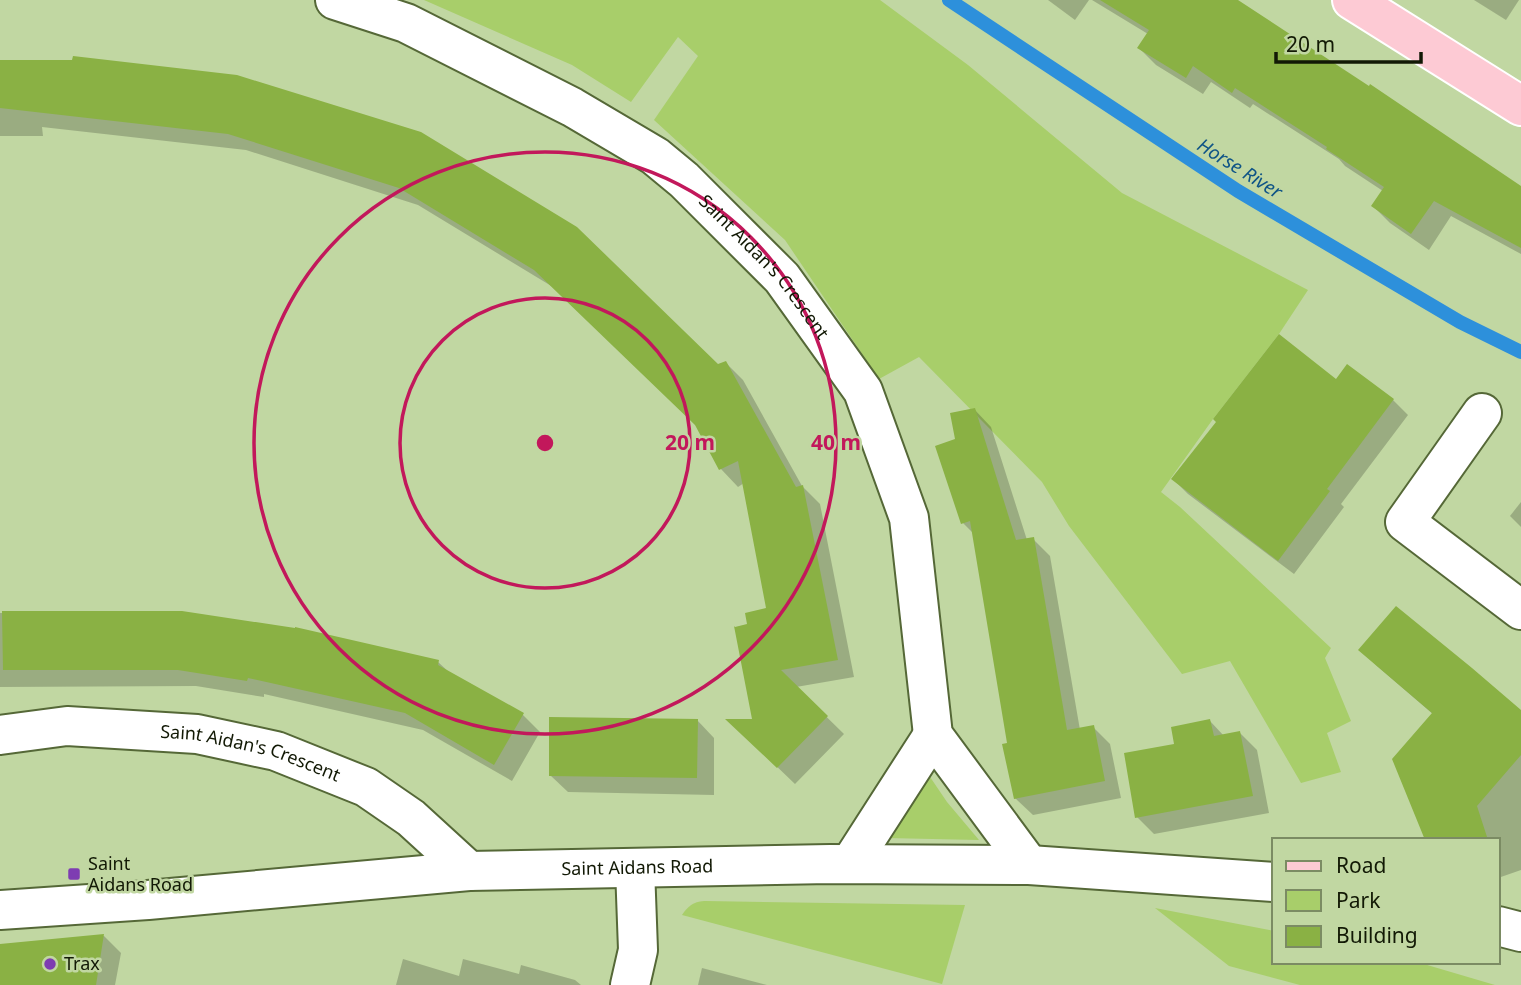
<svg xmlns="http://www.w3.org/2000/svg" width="1521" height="985" font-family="'Noto Sans',sans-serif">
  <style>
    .green { fill: #a8ce6a }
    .shadow { fill: #0003 }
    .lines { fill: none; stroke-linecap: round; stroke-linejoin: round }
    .stream { stroke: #2d90db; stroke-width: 14 }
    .building { fill: #8ab144 }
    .minor-casing { stroke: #556837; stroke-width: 42 }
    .major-casing { stroke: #fff; stroke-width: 42 }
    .minor { stroke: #fff; stroke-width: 38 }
    .major { stroke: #fdcad4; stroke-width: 38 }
    .ring { fill: none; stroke: #c2185b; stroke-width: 3.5 }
    .poi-dot { fill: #7e3db2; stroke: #c1d7a2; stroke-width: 2.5 }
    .labels { text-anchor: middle; stroke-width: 5; stroke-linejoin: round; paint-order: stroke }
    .street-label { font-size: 18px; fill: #121905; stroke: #c1d7a2 }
    .poi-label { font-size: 18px; fill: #121905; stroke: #c1d7a2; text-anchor: start }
    .water-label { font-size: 19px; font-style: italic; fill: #0f5486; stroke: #c1d7a2 }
    .centre { fill: #c2185b; stroke: #c1d7a2; stroke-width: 3.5 }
    .ring-label { font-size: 21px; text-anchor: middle; font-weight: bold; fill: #c2185b; stroke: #c1d7a2; stroke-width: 5; stroke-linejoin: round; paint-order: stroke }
  </style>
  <rect width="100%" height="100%" fill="#c1d7a2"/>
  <g class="green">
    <polygon points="424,0 880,0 968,65 1122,193 1308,290 1279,334 1213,419 1161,492 1180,507 1331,648 1325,658 1351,721 1327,733 1341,772 1301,783 1230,661 1182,674 1069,526 1042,482 919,357 879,379 785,240 654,120 698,56 678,37 631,102 572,65"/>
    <polygon points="926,771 947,802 979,840 886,838"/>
    <path d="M 704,901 L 705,901 L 965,905 L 942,984 L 682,915 C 688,906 693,902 704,901 Z"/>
    <polygon points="1155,908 1274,931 1274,962 1417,962 1495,985 1300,985 1229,966"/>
  </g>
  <g class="shadow">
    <polygon points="1048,0 1089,0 1075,20"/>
    <polygon points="1092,0 1230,0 1521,193 1521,254 1451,216 1429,250 1390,223 1373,206 1383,191 1345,166 1339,159 1253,104 1250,108 1211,82 1203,94 1156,65 1139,48 1148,34"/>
    <polygon points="1474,0 1519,0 1506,20"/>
    <polygon points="0,62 237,77 718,366 726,363 743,380 802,486 820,504 854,677 796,687 844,734 795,784 745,736 755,721 749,625 768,610 744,483 738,487 721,469 697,425 553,287 418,205 246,150 42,127 43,136 0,136"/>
    <polygon points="1336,381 1393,400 1408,415 1341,504 1344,507 1294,574 1188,494 1173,479"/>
    <polygon points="974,409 991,427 1027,540 1033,539 1050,556 1080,730 1093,727 1110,744 1121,798 1033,815 1015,798 1009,744 974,534 963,523 957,441"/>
    <polygon points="1521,502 1521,527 1510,516"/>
    <polygon points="182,612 438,662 451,674 523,715 540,732 512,781 423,730 264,694 264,697 196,686 0,687 0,613"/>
    <polygon points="1361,650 1521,712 1521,870 1498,878 1498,840 1427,840 1434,715 1377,666"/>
    <polygon points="697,720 714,738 714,795 568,792 550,775"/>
    <polygon points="1210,721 1224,736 1239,732 1257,750 1269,813 1154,834 1137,817"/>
    <polygon points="104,936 121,953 115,985 0,985 0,946"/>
    <polygon points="403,959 459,976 463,959 519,974 521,965 575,980 581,985 396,985"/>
    <polygon points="702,968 767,985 698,985"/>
  </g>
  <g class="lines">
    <polyline class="stream" points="949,0 1238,191 1460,322 1521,352"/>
  </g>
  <g class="building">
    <polygon points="1100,0 1238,0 1369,86 1370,84 1521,186 1521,248 1434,201 1411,234 1371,206 1384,187 1326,149 1327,147 1235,88 1232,93 1193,66 1186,78 1137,48 1149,30"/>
    <polygon points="73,56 237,75 421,132 577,227 718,364 726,361 796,487 803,485 838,660 781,670 828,716 777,768 725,719 752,719 734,626 735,627 747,624 745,613 766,608 738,461 719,470 695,425 534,270 399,188 228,134 0,108 0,60 72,60"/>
    <polygon points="1279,334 1336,379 1347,364 1394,399 1327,489 1330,491 1278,561 1171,479 1216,422 1213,419"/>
    <polygon points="975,408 1016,540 1034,537 1067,730 1094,725 1105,781 1014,799 1002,744 1007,743 970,521 961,524 935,446 955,439 950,413"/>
    <polygon points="1396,606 1472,668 1521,710 1521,755 1477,806 1488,840 1425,840 1392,759 1432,713 1358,650"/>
    <polygon points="2,611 182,611 295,628 295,627 439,660 438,665 524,713 494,765 405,713 248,678 247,681 178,670 3,670"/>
    <polygon points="549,717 698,719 697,778 549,776"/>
    <polygon points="1210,719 1214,736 1240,731 1253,796 1135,818 1124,753 1174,744 1171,727"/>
    <polygon points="104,934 96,985 0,985 0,944"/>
  </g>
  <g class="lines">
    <g class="minor-casing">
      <g id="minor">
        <path id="s1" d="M 335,0 L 406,23 L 572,107 L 655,156 L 684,180 L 782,278 L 863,391 L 909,518 L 933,735 L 1029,865"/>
        <polyline points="1482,413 1405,522 1521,610"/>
        <path id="s2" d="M 0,735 L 67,726 L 197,734 L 276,751 L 366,787 L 411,818 L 469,871"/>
        <polyline points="850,864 933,735"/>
        <path id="s3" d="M 0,910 L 148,900 L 469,871 L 830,864 L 1029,865 L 1274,882"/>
        <polyline points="1498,926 1521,932"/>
        <polyline points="630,985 638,950 635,868"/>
      </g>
    </g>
    <g class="major-casing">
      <polyline id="major" points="1352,0 1521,106"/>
    </g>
    <use href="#minor" class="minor"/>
    <use href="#major" class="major"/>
  </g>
  <g class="ring">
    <circle cx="545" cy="443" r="145"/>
    <circle cx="545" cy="443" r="291"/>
  </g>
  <g class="poi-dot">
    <rect x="67" y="867" width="14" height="14" rx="3.5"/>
    <circle cx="50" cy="964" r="7"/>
  </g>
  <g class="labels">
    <g class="street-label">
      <text dy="6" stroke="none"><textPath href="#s1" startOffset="513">Saint Aidan's Crescent</textPath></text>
      <text dy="6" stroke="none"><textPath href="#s2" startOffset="254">Saint Aidan's Crescent</textPath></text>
      <text dy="6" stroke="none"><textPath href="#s3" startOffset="639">Saint Aidans Road</textPath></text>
    </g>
    <g class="poi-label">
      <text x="88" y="870">Saint<tspan x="88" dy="21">Aidans Road</tspan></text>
      <text x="64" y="970">Trax</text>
    </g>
    <g class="water-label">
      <text transform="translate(1240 168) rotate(32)" y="7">Horse River</text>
    </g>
  </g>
  <circle cx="545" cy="443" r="10" class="centre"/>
  <g class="ring-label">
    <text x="690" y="450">20 m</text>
    <text x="836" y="450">40 m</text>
  </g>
  <rect x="1272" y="838" width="228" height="126" fill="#c1d7a2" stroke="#7b8b63" stroke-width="2"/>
  <rect x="1286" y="861" width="35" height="10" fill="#fdcad4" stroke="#7b8b63" stroke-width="2"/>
  <text x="1336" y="873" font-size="21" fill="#121905">Road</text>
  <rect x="1286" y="890" width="35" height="21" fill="#a8ce6a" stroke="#7b8b63" stroke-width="2"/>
  <text x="1336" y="908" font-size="21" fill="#121905">Park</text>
  <rect x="1286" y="926" width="35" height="21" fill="#8ab144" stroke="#7b8b63" stroke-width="2"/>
  <text x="1336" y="943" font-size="21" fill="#121905">Building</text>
  <path d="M1276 52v10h145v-10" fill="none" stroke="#121905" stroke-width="3.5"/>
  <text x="1286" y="52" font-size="21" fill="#121905" stroke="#c1d7a2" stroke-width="5" paint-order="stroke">20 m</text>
</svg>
